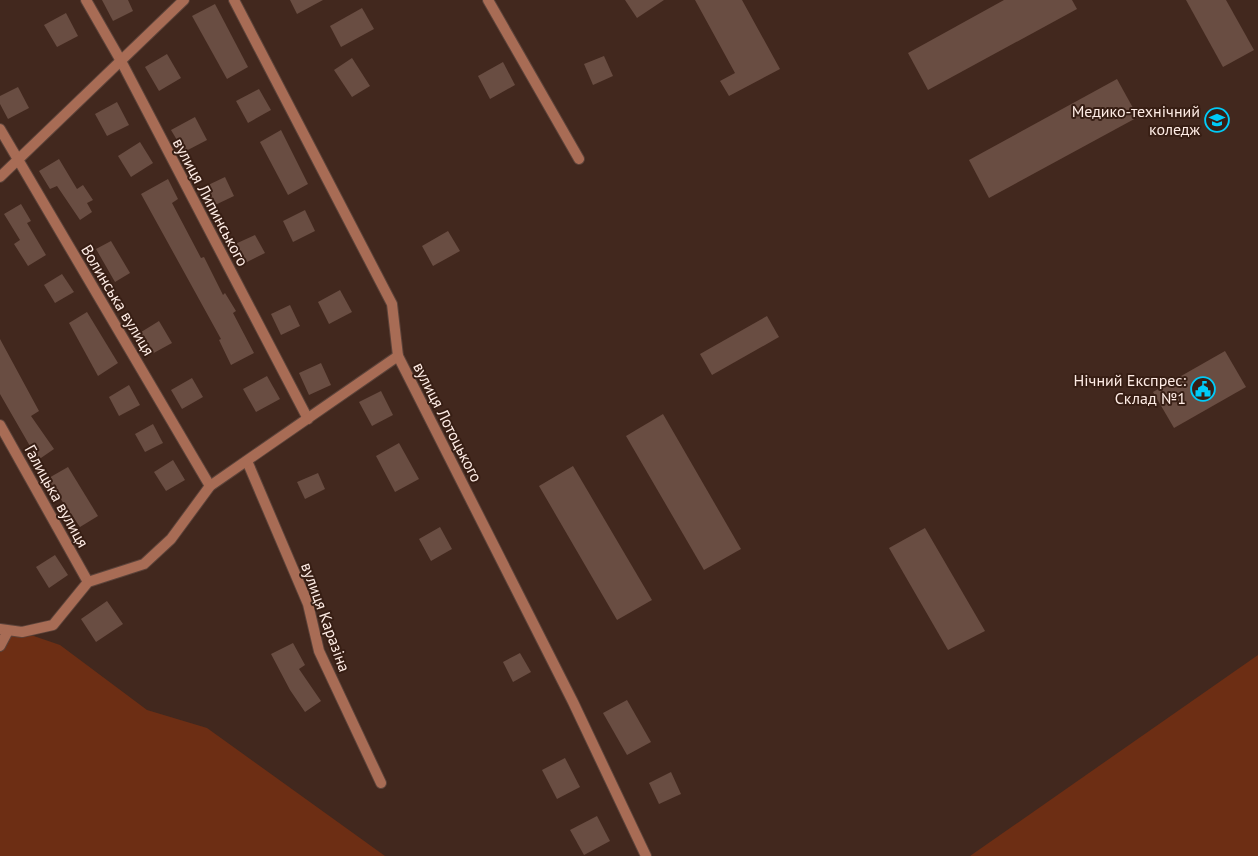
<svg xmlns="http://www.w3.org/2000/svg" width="1258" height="856" font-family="'PT Sans',sans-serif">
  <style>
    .green { fill: #6d2e14 }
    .building { fill: #694d42 }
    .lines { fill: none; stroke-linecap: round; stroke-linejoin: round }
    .minor-casing { stroke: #5c433a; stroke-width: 12 }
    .tertiary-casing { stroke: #5c433a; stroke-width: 12 }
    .minor { stroke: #a86c55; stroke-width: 10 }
    .tertiary { stroke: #a86c55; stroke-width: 10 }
    .labels { text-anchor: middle; stroke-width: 4; stroke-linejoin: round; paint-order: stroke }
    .poi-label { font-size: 16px; fill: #feece5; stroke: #371e14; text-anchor: end }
    .street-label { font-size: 16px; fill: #feece5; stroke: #371e14 }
  </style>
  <rect width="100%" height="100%" fill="#42281e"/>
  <g class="green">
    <polygon points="0,629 22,632 60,645 147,710 207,728 385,856 0,856"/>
    <polygon points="1258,655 1258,856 970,856"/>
  </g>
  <g class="building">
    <polygon points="102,0 128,0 133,11 113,21"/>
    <polygon points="290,0 323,0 297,14"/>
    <polygon points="625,0 664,0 637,18"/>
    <polygon points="695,0 742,0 780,69 729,96 720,81 735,73"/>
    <polygon points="1004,0 1072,0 1077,9 928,90 908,53"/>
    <polygon points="1186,0 1226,0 1254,50 1223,67"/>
    <polygon points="215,4 248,67 227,79 192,16"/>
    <polygon points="362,8 374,29 341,47 330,26"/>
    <polygon points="66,13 78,36 57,47 44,25"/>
    <polygon points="167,54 181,78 159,91 145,67"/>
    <polygon points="604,56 613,76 593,85 584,64"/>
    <polygon points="352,58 370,86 352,97 334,70"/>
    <polygon points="503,62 515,85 490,99 478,76"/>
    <polygon points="1117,79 1138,117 989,198 969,160"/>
    <polygon points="18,87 29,108 8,119 0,104 0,96"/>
    <polygon points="259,89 271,110 248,123 236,101"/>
    <polygon points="117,102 129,125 107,136 95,114"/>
    <polygon points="195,117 207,140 184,152 171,130"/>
    <polygon points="281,130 308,184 288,195 260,142"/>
    <polygon points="140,142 153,163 131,177 118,156"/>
    <polygon points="59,159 77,189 83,185 93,200 87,203 92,212 80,220 57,186 50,189 39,171"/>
    <polygon points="225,177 234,196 213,206 204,187"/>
    <polygon points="168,179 178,199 172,203 201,258 204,257 223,295 225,293 236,311 233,313 254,353 231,365 219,340 221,339 141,194"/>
    <polygon points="21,204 31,221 27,223 46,255 28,266 14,244 20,240 4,214"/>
    <polygon points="305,210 315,231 293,242 283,221"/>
    <polygon points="448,231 460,251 433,266 422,246"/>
    <polygon points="255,235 265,253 243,264 233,245"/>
    <polygon points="111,241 130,273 115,282 96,249"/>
    <polygon points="62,274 74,292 55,303 44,285"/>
    <polygon points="340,290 352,312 329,324 318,302"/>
    <polygon points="290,305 300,326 281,335 271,314"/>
    <polygon points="87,312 118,363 98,376 69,323"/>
    <polygon points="767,316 779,337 712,375 700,354"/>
    <polygon points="159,321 172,343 150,355 138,334"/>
    <polygon points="0,339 39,411 31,416 54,449 38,460 0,394"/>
    <polygon points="1225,351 1246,387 1174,428 1153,392"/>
    <polygon points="321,363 331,385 309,395 299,373"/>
    <polygon points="267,376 280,399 256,412 243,389"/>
    <polygon points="192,378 203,397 182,409 171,390"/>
    <polygon points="129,385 140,405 119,416 109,397"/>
    <polygon points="381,391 393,415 372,426 359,402"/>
    <polygon points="663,414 741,549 704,570 626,436"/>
    <polygon points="153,424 163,443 145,452 135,434"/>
    <polygon points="399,443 419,479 395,492 376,456"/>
    <polygon points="173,460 185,480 166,491 154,472"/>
    <polygon points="573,466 652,600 617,620 539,486"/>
    <polygon points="68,467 98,516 80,527 47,479"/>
    <polygon points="318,473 325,489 305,499 297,482"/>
    <polygon points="440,527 452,549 431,561 419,539"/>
    <polygon points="925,528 985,631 948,650 889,548"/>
    <polygon points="55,555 68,575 49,588 36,567"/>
    <polygon points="107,601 123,624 96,642 81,619"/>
    <polygon points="293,643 305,665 299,669 321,701 305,712 290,690 271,654"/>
    <polygon points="520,653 531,672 513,682 503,662"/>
    <polygon points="627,700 651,742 627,755 603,713"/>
    <polygon points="565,758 580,787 557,799 542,770"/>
    <polygon points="671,772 681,794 659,804 649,783"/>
    <polygon points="597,816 610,841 584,855 570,830"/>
  </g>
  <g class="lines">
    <g class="minor-casing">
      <g id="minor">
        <polyline points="86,0 121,61 308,419"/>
        <polyline points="488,0 579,159"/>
        <polyline points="0,129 210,486"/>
        <polyline points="0,177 184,0"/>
        <polyline points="0,425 88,582"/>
        <polyline points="247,461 308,604 319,651 381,783"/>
        <polyline points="0,629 22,632 53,625 88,582 144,564 171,539 210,486 398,356"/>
        <polyline points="0,646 8,631"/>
      </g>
    </g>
    <g class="tertiary-casing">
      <polyline id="tertiary" points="234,0 392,304 398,356 573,702 646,856"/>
    </g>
    <use href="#minor" class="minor"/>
    <use href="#tertiary" class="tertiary"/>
  </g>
  <defs>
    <g id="university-ring" transform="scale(1.25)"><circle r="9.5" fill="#371e14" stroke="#00cbf8" stroke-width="1.5"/><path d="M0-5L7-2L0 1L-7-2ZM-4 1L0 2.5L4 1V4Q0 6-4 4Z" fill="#00cbf8"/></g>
    <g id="civic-ring" transform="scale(1.25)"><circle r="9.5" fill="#371e14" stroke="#00cbf8" stroke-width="1.5"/><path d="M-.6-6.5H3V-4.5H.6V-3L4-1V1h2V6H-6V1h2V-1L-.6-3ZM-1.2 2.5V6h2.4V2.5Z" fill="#00cbf8"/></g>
  </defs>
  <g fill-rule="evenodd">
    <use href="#university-ring" x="1217" y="120"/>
    <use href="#civic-ring" x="1203" y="389"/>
  </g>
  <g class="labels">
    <g class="poi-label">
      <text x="1200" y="117">Медико-технічний<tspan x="1200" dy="18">коледж</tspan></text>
      <text x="1186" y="386">Нічний Експрес:<tspan x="1186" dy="18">Склад №1</tspan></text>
    </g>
    <g class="street-label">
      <text transform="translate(211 202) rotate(62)" y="6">вулиця Липинського</text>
      <text transform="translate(118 300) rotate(59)" y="6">Волинська вулиця</text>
      <text transform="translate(448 422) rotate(63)" y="6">вулиця Лотоцького</text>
      <text transform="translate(57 496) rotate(61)" y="6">Галицька вулиця</text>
      <text transform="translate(326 617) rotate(70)" y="6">вулиця Каразіна</text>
    </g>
  </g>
</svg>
